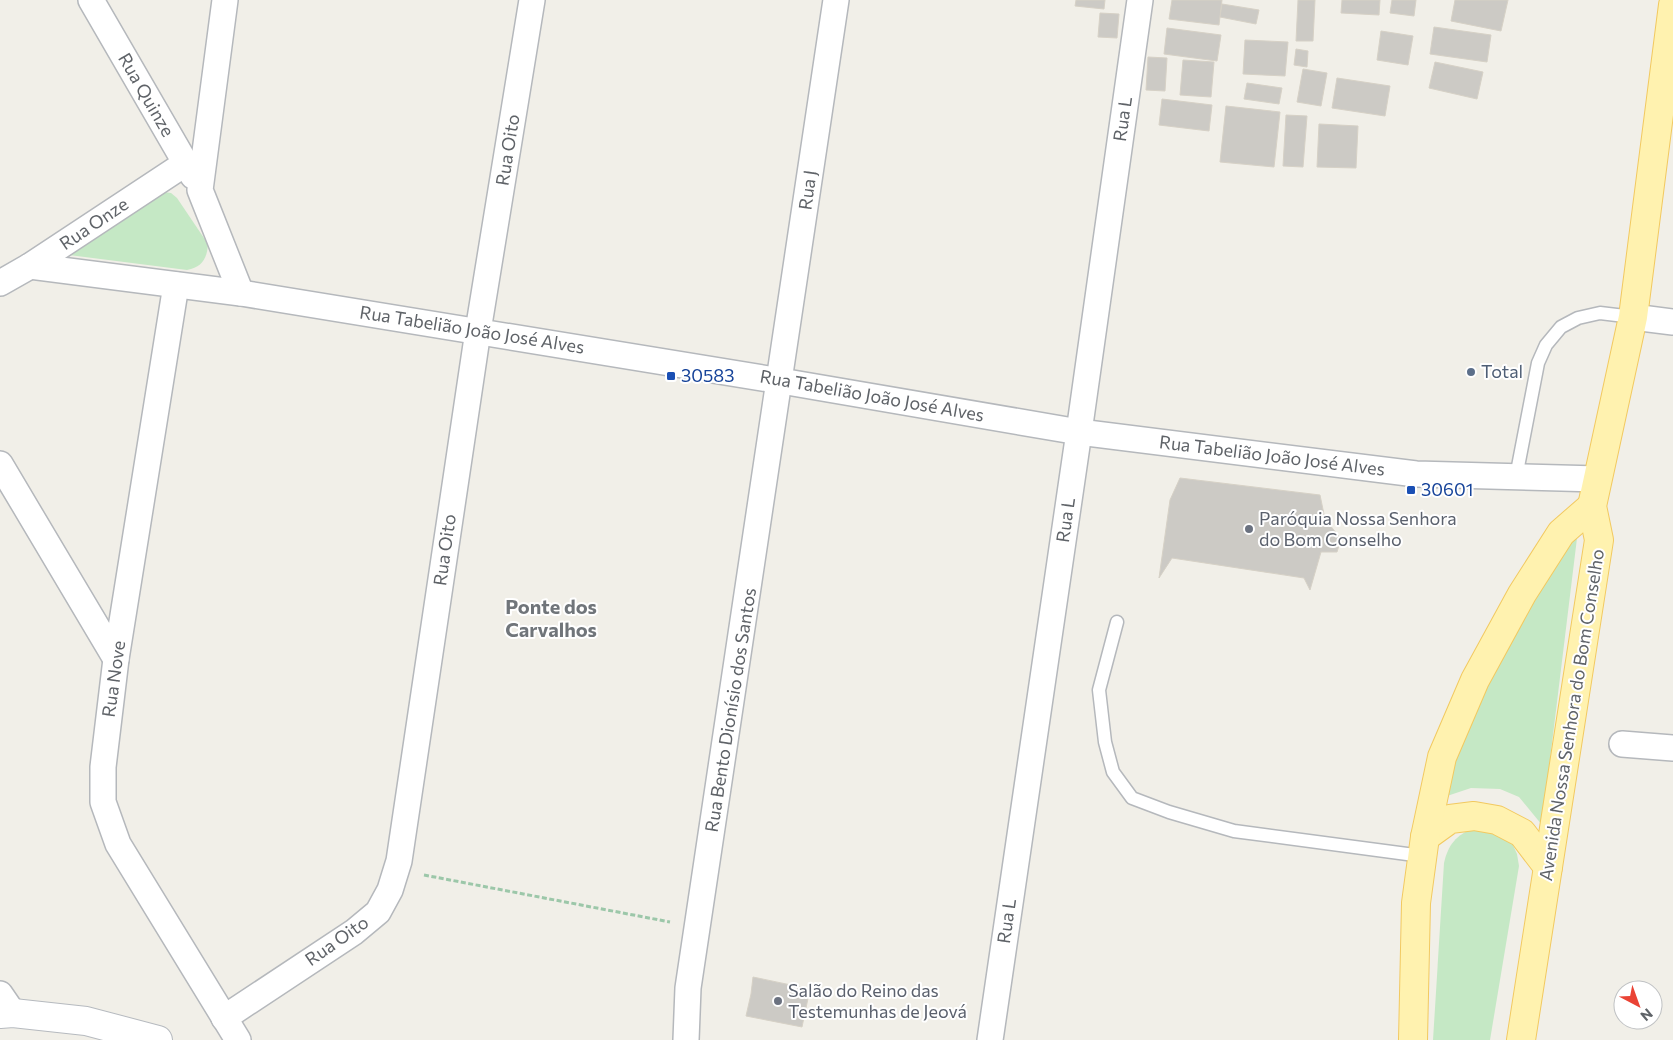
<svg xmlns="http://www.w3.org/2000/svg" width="1673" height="1040" font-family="Commissioner,sans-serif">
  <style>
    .green { fill: #c5e8c5 }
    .building { fill: #cccac5; stroke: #d6d1c6 }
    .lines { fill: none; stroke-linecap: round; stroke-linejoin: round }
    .lane-casing { stroke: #b5b8bc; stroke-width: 15 }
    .street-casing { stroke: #b5b8bc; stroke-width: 28 }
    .secondary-casing { stroke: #b6babf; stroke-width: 30 }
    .primary-casing { stroke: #f2c960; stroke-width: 30 }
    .path { stroke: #9cc7a9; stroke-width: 3; stroke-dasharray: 5 2.5; stroke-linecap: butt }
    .lane { stroke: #fff; stroke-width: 12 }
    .street { stroke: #fff; stroke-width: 25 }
    .secondary { stroke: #fff; stroke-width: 28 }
    .primary { stroke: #fff2af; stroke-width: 28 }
    .service-dot { fill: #5c6f8a; stroke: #fff; stroke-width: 2 }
    .transit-dot { fill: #1a4fb4; stroke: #fff; stroke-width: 2 }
    .worship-dot { fill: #6b7280; stroke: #fff; stroke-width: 2 }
    .labels { text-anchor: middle; stroke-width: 4; stroke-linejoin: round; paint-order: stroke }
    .street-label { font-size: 18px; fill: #5f6368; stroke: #fff }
    .service-label { font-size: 18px; fill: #4e5e75; stroke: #fff; text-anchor: start }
    .transit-label { font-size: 18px; fill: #164399; stroke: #fff; text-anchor: start }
    .worship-label { font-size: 18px; fill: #5b616d; stroke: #fff; text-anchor: start }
    .quarter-label { font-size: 20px; font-weight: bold; fill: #70757a; stroke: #fff }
  </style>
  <rect width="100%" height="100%" fill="#f1efe8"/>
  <g class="green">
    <path d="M 164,192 L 171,193 L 177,198 L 208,244 C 207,259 202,267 187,270 L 69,255 Z"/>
    <polygon points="1578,530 1542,825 1519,797 1500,789 1471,788 1441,798 1493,660"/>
    <path d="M 1474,828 L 1484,828 L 1512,843 L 1517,854 L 1519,866 L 1490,1040 L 1433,1040 L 1444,863 C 1448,845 1456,835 1474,828 Z"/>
  </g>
  <g class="building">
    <polygon points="1076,0 1105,0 1104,9 1075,6"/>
    <polygon points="1172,0 1222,0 1219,25 1169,19"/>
    <polygon points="1298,0 1315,0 1313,41 1296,41"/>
    <polygon points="1342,0 1380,0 1379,15 1341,13"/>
    <polygon points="1392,0 1416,0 1414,16 1390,13"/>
    <polygon points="1455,0 1508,0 1501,31 1451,21"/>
    <polygon points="1222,4 1259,10 1256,24 1220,17"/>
    <polygon points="1100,13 1119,14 1117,38 1098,37"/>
    <polygon points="1434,27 1491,35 1487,62 1430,54"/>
    <polygon points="1167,28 1221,35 1217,61 1164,54"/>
    <polygon points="1381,31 1413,36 1408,65 1377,60"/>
    <polygon points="1245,40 1288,42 1285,76 1243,74"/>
    <polygon points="1296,49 1308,51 1307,67 1294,65"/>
    <polygon points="1148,57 1167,58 1165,91 1146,90"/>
    <polygon points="1183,60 1214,62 1211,97 1180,95"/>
    <polygon points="1435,62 1483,72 1477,99 1429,88"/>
    <polygon points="1303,69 1327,73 1321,106 1297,102"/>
    <polygon points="1337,78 1390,86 1385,116 1332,108"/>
    <polygon points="1247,83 1282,88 1279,104 1244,99"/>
    <polygon points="1162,99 1212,105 1209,131 1159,125"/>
    <polygon points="1226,106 1280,112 1274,167 1220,162"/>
    <polygon points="1286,115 1307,116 1303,167 1283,166"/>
    <polygon points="1319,124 1358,126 1356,168 1317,167"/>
    <polygon points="1180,478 1320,495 1325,519 1341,539 1337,552 1321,552 1310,590 1304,578 1172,558 1159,578 1170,500"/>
    <polygon points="753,977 810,989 802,1027 746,1016 751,994"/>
  </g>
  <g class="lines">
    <g class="lane-casing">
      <g id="lane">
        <polyline points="1516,477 1538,363 1546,345 1561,327 1578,318 1600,313 1633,317"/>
        <polyline points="1117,622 1099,690 1105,742 1113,772 1132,798 1169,812 1234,831 1422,856"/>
      </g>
    </g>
    <g class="street-casing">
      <g id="street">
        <polyline points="91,0 193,176"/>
        <polyline points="225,0 200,190 241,293"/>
        <polyline points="30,266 241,293 781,381 1079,432 1416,474 1598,479"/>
        <polyline points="0,283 30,266 186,163"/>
        <polyline points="176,285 116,659 103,767 103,802 118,844 238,1040"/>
        <polyline points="1633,317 1673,322"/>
        <polyline points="0,464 116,659"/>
        <polyline points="1622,744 1673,748"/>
        <polyline points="0,994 13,1013"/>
        <polyline points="224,1018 354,932 378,912 390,890 399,861 478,331 532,0"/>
        <polyline points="686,1040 688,988 836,0"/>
        <polyline points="990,1040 1079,432 1140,0"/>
      </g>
    </g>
    <g class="secondary-casing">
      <polyline id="secondary" points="0,1014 13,1013 86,1021 158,1040"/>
    </g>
    <g class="primary-casing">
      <g id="primary">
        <polyline points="1425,837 1450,819 1474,816 1497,820 1522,833 1548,867"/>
        <polyline points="1413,1040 1416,903 1425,837 1442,757 1475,680 1522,594 1561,533 1592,506"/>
        <polyline points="1521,1040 1599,540 1592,506 1633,317 1673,5"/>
      </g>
    </g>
    <polyline class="path" points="424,875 670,922"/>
    <use href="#lane" class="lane"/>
    <use href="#street" class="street"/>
    <use href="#secondary" class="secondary"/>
    <use href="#primary" class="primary"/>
  </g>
  <circle class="service-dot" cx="1471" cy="372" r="5"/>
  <g class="transit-dot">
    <rect x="666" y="371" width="10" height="10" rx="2.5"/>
    <rect x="1406" y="485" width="10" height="10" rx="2.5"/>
  </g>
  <g class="worship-dot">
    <circle cx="1249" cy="529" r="5"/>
    <circle cx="778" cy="1001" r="5"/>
  </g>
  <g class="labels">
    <g class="street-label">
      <text transform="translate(146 95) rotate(60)" y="6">Rua Quinze</text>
      <text transform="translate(1123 119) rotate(-82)" y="6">Rua L</text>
      <text transform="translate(508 150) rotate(-81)" y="6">Rua Oito</text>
      <text transform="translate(808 190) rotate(-82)" y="6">Rua J</text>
      <text transform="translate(94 224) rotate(-34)" y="6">Rua Onze</text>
      <text transform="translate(472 330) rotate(9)" y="6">Rua Tabelião João José Alves</text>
      <text transform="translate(872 396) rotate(10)" y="6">Rua Tabelião João José Alves</text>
      <text transform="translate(1272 456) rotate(7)" y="6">Rua Tabelião João José Alves</text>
      <text transform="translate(1066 520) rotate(-82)" y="6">Rua L</text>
      <text transform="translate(445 550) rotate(-82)" y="6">Rua Oito</text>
      <text transform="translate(114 679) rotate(-82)" y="6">Rua Nove</text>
      <text transform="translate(731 710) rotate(-81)" y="6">Rua Bento Dionísio dos Santos</text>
      <text transform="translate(1572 715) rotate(-81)" y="6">Avenida Nossa Senhora do Bom Conselho</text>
      <text transform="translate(1007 921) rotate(-82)" y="6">Rua L</text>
      <text transform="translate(337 941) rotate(-35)" y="6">Rua Oito</text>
    </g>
    <g class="service-label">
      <text x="1481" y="378">Total</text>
    </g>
    <g class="transit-label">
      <text x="681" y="382">30583</text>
      <text x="1421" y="496">30601</text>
    </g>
    <g class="worship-label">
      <text x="1259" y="525">Paróquia Nossa Senhora<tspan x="1259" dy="21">do Bom Conselho</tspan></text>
      <text x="788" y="997">Salão do Reino das<tspan x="788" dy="21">Testemunhas de Jeová</tspan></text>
    </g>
    <g class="quarter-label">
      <text x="551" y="614">Ponte dos<tspan x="551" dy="23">Carvalhos</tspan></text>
    </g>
  </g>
  <g transform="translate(1638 1005) rotate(139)"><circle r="24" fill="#ffffff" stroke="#bfc1c3"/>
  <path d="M0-4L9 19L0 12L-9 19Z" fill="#ea4335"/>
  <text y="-8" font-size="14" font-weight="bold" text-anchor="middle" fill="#5f6368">N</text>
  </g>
</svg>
